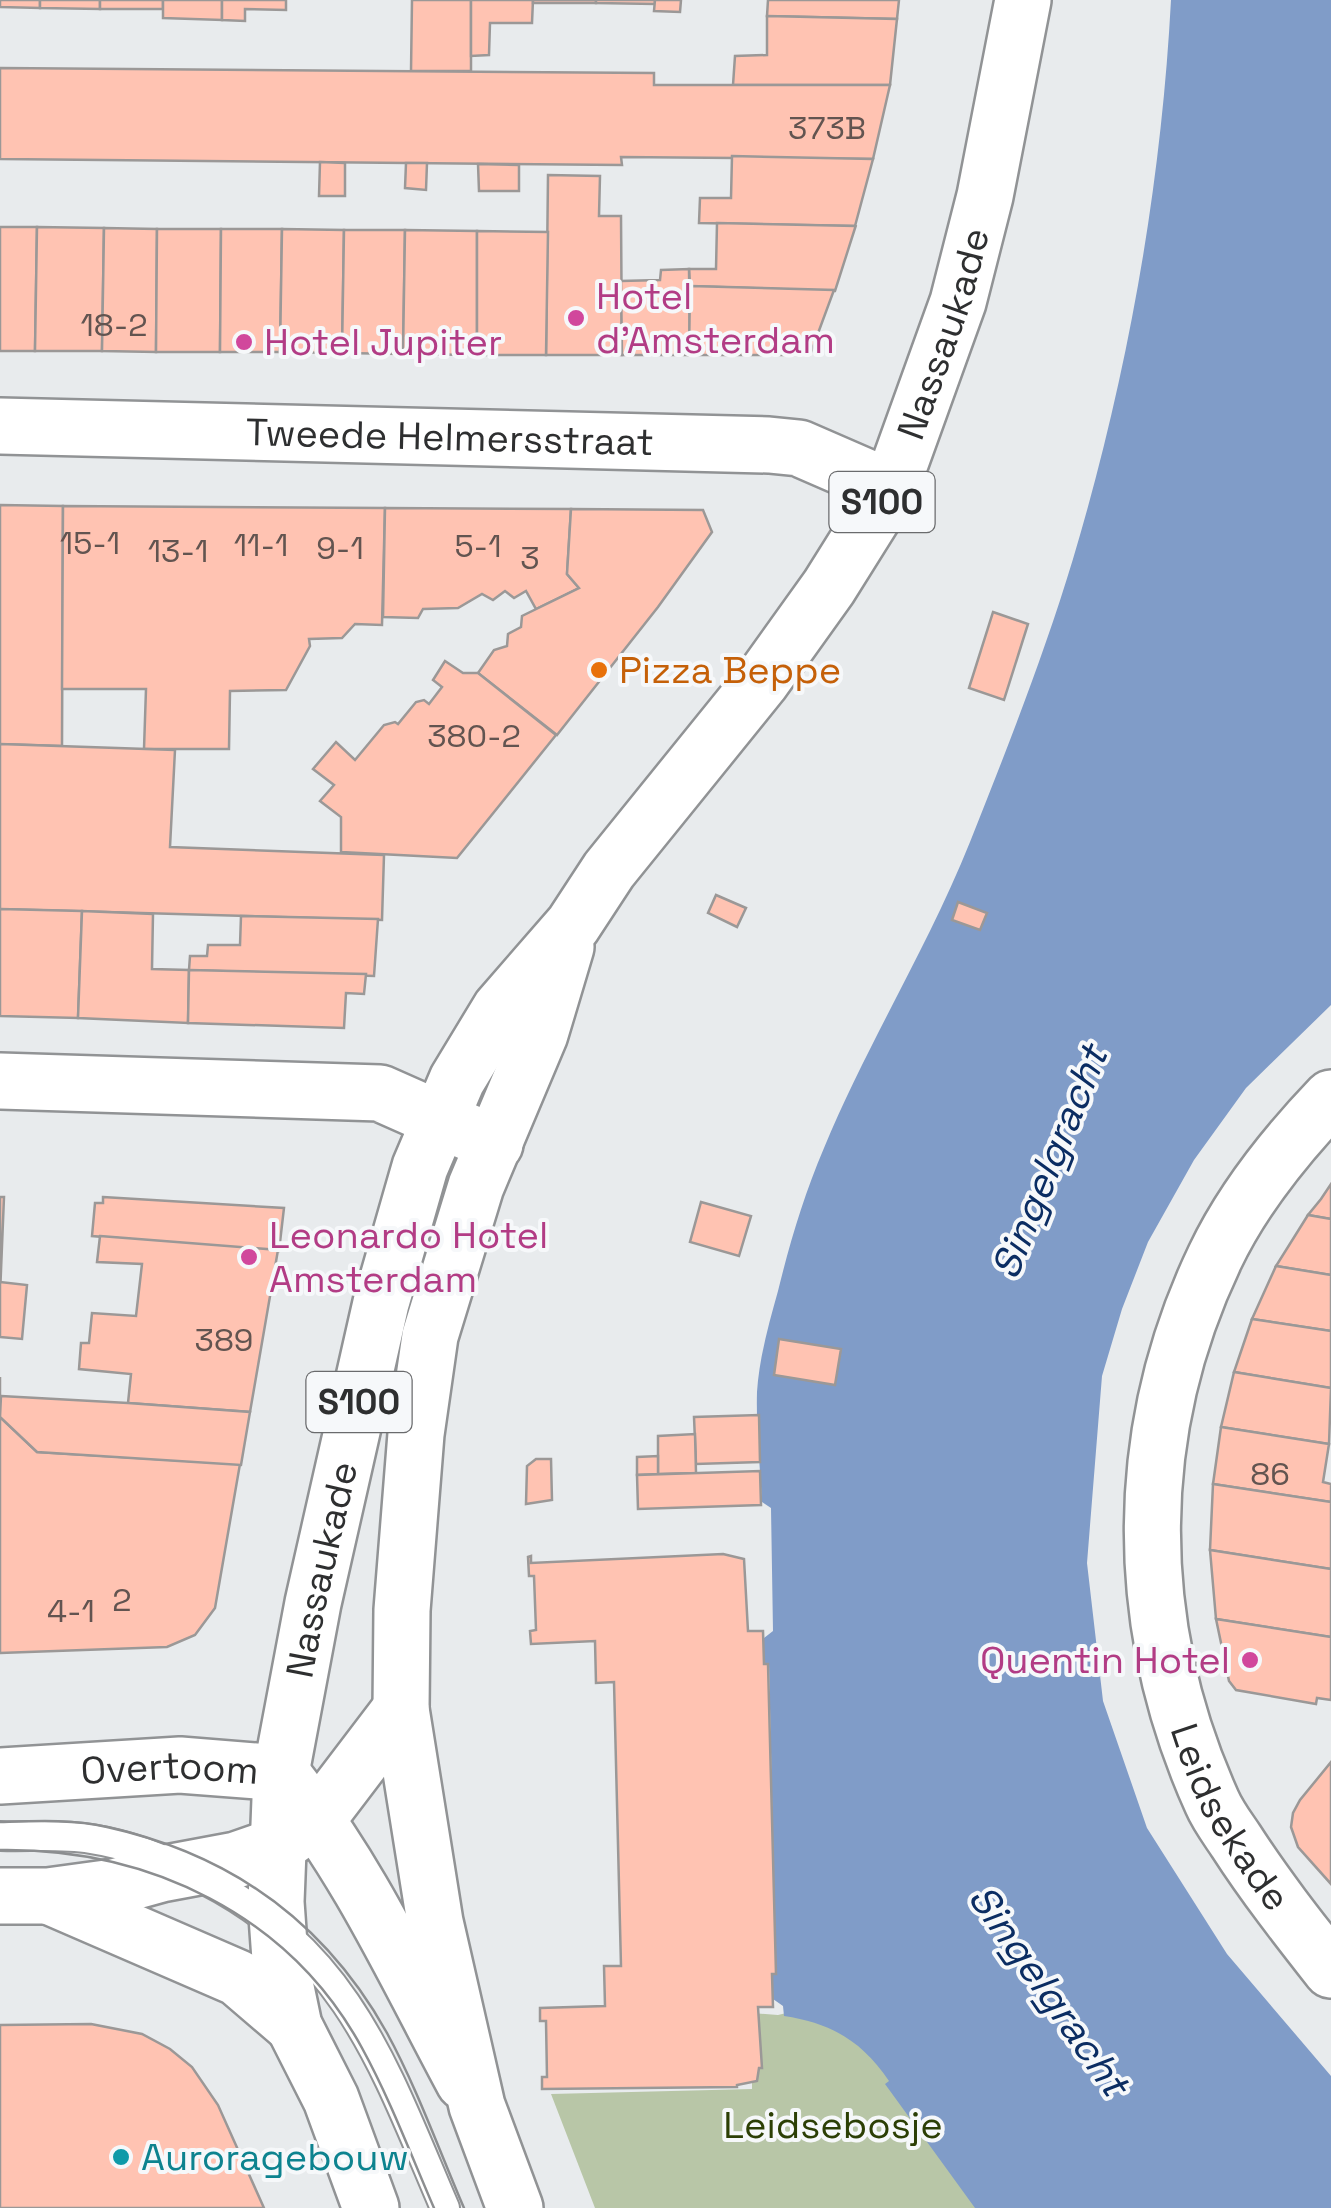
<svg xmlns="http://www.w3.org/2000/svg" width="1331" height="2208" font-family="'Space Grotesk',sans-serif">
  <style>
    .green { fill: #b8c6a7 }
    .water { fill: #809cc8 }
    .building { fill: #ffc3b2; stroke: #9b9897; stroke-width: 2.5 }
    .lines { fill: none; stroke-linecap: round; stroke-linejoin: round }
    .service-casing { stroke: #919395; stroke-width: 32 }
    .minor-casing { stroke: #919395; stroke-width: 60 }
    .secondary-casing { stroke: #919395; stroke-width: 60 }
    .primary-casing { stroke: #919395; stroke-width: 60 }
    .service { stroke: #fff; stroke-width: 28 }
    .minor { stroke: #fff; stroke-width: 55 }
    .secondary { stroke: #fff; stroke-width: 55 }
    .primary { stroke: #fff; stroke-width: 55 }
    .tram { stroke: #8c8e90; stroke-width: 2.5 }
    .hotel-dot { fill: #d1479c; stroke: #f6f8fa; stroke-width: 4 }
    .food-dot { fill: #e8710a; stroke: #f6f8fa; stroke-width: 4 }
    .culture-dot { fill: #0f9aa8; stroke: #f6f8fa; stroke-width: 4 }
    .labels { text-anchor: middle; stroke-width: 8; stroke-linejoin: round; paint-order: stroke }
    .number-label { font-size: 32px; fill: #625450 }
    .shield { fill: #f6f8fa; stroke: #6a6b6d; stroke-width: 2.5 }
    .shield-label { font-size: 35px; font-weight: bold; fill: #2e2f30 }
    .hotel-label { font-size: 38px; fill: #b23c85; stroke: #f6f8fa; text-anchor: start }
    .street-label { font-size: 38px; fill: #2e2f30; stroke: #f6f8fa }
    .food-label { font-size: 38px; fill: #c56008; stroke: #f6f8fa; text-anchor: start }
    .park-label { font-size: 38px; fill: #2c3f05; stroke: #f6f8fa }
    .culture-label { font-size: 38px; fill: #0d838f; stroke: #f6f8fa; text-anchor: start }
    .water-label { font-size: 40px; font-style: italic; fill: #0b2d63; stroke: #f6f8fa }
  </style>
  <rect width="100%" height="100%" fill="#e8ebed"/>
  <polygon class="green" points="795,2011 824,2015 899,2072 994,2208 595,2208 551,2094 752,2089 752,2013 778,2015"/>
  <path class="water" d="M 1171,0 L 1331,0 L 1331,1005 L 1246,1088 L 1194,1160 L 1148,1242 L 1122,1309 L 1102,1376 L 1087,1563 L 1103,1701 L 1147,1828 L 1227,1954 L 1331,2076 L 1331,2208 L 975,2208 L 885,2084 L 889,2081 C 862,2041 831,2023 784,2016 L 783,2006 L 773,1999 L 772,1974 L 776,1973 L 769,1664 L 764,1664 L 764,1638 L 773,1631 L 771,1508 L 762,1502 C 760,1466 756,1428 757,1392 C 759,1359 769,1323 778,1291 C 790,1242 804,1195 824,1148 C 867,1044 928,947 970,842 C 1007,749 1044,655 1073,559 C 1127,378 1161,189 1171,0 Z"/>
  <g class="building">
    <polygon points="0,0 40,0 40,8 0,7"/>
    <polygon points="40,0 100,0 100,9 40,8"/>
    <rect x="100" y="0" width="63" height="9"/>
    <polygon points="163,0 222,0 222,20 163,18"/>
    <polygon points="222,0 286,0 286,10 245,9 245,21 222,20"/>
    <polygon points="471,0 471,71 411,71 412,0"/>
    <polygon points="471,0 533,0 532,23 490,23 489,55 471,56"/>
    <rect x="533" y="0" width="63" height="3"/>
    <polygon points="596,0 655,0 655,4 596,3"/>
    <polygon points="655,0 681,0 680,12 654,11"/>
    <polygon points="768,0 899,0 897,19 767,16"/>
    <polygon points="767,16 897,19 890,85 733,85 735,56 767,55"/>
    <polygon points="0,68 654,73 654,85 890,85 873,159 621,157 622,165 0,159"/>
    <polygon points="732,156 873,159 855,226 699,223 700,198 731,198"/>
    <polygon points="320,162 345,163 345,196 319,196"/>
    <polygon points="406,163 427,163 426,190 405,188"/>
    <polygon points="478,164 519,165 519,191 479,191"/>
    <polygon points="548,175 600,176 599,216 621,216 622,355 546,355"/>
    <polygon points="717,223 855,226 856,225 835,291 690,286 689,269 716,269"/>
    <polygon points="0,227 37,227 35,351 0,351"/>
    <polygon points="37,227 104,228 102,351 35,351"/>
    <polygon points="104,228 157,229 156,352 102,351"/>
    <polygon points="157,229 221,229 220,352 156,352"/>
    <polygon points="221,229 282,229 280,352 220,352"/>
    <polygon points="282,229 344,230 342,353 280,352"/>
    <polygon points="344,230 405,230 403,354 342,353"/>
    <polygon points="405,230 477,231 477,355 403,354"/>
    <polygon points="477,231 548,232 546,355 477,355"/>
    <polygon points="689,269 690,355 622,355 621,281 660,280 661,270"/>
    <polygon points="690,286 834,290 810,355 689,355"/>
    <polygon points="0,505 63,506 62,746 0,744"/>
    <polygon points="63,506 385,508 382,625 355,624 342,638 309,639 310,646 286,690 230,691 229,749 144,749 146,689 62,689"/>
    <polygon points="385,508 571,509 567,574 579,588 536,609 526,591 514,598 505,591 493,600 482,594 458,608 423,609 418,618 383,617"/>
    <polygon points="571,509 703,510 712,532 658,607 557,735 478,673 494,650 507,646 508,634 521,627 522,616 579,588 567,574"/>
    <polygon points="993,612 1028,624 1004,700 969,688"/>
    <polygon points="445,661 463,673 478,673 556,735 457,858 341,852 341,817 320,801 334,785 313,769 336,742 355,760 384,725 395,722 398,724 416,702 424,700 429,704 442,687 433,680"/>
    <polygon points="0,744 175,750 170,847 384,855 382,920 0,909"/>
    <polygon points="716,895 746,908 737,927 708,913"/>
    <polygon points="958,902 987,913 980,930 952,920"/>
    <polygon points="0,909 82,911 78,1018 0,1016"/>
    <polygon points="82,911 153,914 152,969 189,970 188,1023 78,1018"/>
    <polygon points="241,916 378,919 374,976 189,970 190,956 207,956 208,945 240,945"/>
    <polygon points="189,970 366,974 364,994 346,993 344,1028 188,1023"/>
    <polygon points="1331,1184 1331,1219 1308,1215 1321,1199"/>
    <polygon points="0,1197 4,1197 0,1295"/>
    <polygon points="103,1197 284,1208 279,1251 92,1236 95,1203 103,1203"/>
    <polygon points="701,1202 751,1216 739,1256 690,1242"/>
    <polygon points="1308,1215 1331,1219 1331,1275 1276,1266"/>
    <polygon points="100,1236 278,1250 250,1412 128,1403 131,1374 79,1369 81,1343 89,1343 92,1313 136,1316 142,1264 97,1262"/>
    <polygon points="1276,1266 1331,1275 1331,1331 1252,1319"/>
    <polygon points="0,1282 27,1285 22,1339 0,1337"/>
    <polygon points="1252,1319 1331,1331 1331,1388 1234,1372"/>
    <polygon points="779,1339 841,1349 835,1385 774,1375"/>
    <polygon points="1234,1372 1331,1388 1329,1444 1221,1427"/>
    <polygon points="0,1377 0,1417 37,1452 240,1464 215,1608 195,1635 167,1647 0,1653"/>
    <polygon points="1,1396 128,1403 250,1412 241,1465 37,1452 0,1417"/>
    <polygon points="759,1415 760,1462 696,1464 694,1417"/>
    <polygon points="1221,1427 1329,1444 1323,1482 1331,1484 1331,1502 1213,1484"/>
    <polygon points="695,1434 696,1473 658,1474 658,1436"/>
    <polygon points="658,1456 658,1474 637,1475 637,1457"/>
    <polygon points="551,1459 552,1500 526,1504 527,1466 536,1459"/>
    <polygon points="760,1471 761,1505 638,1509 637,1475"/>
    <polygon points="1213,1484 1331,1502 1331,1569 1210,1550"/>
    <polygon points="1210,1550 1331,1569 1331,1637 1216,1619"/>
    <polygon points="723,1554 744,1559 748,1631 763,1631 764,1664 768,1664 776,1974 772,1974 773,2007 758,2007 762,2068 759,2068 757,2081 737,2085 737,2087 542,2089 542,2077 547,2077 546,2021 540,2021 540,2008 605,2006 604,1966 621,1966 614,1682 596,1683 595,1641 531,1644 530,1631 536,1630 534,1576 529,1576 528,1557 531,1556 531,1563"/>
    <polygon points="1216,1619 1331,1637 1331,1700 1317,1698 1316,1704 1236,1690 1229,1681"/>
    <polygon points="1331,1762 1331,1884 1298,1847 1291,1827 1293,1813 1300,1800"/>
    <polygon points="91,2024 142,2034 170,2049 192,2067 218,2105 264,2208 0,2208 0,2025"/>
  </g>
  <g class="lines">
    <g class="service-casing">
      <path id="service" d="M 0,1836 C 30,1837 62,1834 91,1839 C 131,1845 170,1861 205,1880 C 349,1954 385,2069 445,2208"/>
    </g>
    <g class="minor-casing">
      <g id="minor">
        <path id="s1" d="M 0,426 L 769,445 L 799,448 L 891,488"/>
        <polyline points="0,1081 380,1093 495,1144"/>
        <path id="s2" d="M 1331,1098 C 1286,1145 1243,1198 1215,1257 C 1131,1433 1133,1627 1212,1802 C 1218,1816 1228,1829 1236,1841 C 1265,1886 1298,1928 1331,1970"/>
      </g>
    </g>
    <g class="secondary-casing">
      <g id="secondary">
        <path id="s3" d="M 0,1776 L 180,1765 L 281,1773 C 357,1866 407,1976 464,2082"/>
        <polyline points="0,1896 48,1896 114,1887 161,1874 236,1860 279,1845 318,1818 401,1709"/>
        <polyline points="51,1897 238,1978 294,2026"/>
      </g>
    </g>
    <g class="primary-casing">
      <g id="primary">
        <path id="s4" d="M 371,2208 L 331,2099 L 294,2026 L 280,1959 L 276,1902 L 281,1773 L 313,1603 L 381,1303 L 420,1167 L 457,1080 L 500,1009 L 573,925 L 609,870 L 761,682 L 829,587 L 891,488 L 958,302 L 985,196 L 1023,0"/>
        <polyline points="515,2208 477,2106 435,1922 401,1709 402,1610 416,1434 430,1336 476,1186 540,1034 566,947"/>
      </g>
    </g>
    <use href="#service" class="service"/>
    <use href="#minor" class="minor"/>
    <use href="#secondary" class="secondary"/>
    <use href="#primary" class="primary"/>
    <g class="tram">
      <path d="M 0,1822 C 35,1821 72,1819 107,1827 C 230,1854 325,1922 387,2033 C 417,2088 439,2150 464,2208"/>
      <path d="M 0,1850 C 148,1848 289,1914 362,2048 C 390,2099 411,2155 434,2208"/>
    </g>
  </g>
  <g class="hotel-dot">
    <circle cx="576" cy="318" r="10"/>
    <circle cx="244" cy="342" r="10"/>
    <circle cx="249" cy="1257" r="10"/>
    <circle cx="1250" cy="1660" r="10"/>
  </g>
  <circle class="food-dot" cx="599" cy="670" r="10"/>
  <circle class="culture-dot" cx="121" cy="2157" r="10"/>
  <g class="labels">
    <g class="number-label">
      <text x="827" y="139">373B</text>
      <text x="114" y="336">18-2</text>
      <text x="90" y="554">15-1</text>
      <text x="261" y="556">11-1</text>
      <text x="478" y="557">5-1</text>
      <text x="340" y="559">9-1</text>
      <text x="178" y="562">13-1</text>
      <text x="530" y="569">3</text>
      <text x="474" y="747">380-2</text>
      <text x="224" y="1351">389</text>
      <text x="1270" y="1485">86</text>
      <text x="122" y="1611">2</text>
      <text x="71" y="1622">4-1</text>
    </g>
    <g class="shield">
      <rect x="829.5" y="472" width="105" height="60" rx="8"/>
      <rect x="306.5" y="1372" width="105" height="60" rx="8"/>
    </g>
    <g class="shield-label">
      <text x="882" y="514">S100</text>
      <text x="359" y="1414">S100</text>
    </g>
    <g class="hotel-label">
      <text x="596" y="309">Hotel<tspan x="596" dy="44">d'Amsterdam</tspan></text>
      <text x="264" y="355">Hotel Jupiter</text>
      <text x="269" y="1248">Leonardo Hotel<tspan x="269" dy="44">Amsterdam</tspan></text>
      <text x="1230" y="1673" text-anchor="end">Quentin Hotel</text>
    </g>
    <g class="street-label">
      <text dy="13" stroke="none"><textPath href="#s4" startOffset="2068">Nassaukade</textPath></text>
      <text dy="13" stroke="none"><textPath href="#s1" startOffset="450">Tweede Helmersstraat</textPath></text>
      <text dy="13" stroke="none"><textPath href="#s4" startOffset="660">Nassaukade</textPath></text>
      <text dy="13" stroke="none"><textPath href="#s3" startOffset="170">Overtoom</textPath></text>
      <text dy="13" stroke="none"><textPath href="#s2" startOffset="782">Leidsekade</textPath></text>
    </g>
    <g class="food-label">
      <text x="619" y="683">Pizza Beppe</text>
    </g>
    <g class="park-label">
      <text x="833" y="2138">Leidsebosje</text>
    </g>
    <g class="culture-label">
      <text x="141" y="2170">Auroragebouw</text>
    </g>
    <g class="water-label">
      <text transform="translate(1049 1162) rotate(-68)" y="14">Singelgracht</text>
      <text transform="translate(1049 1990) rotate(55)" y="14">Singelgracht</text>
    </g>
  </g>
</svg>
